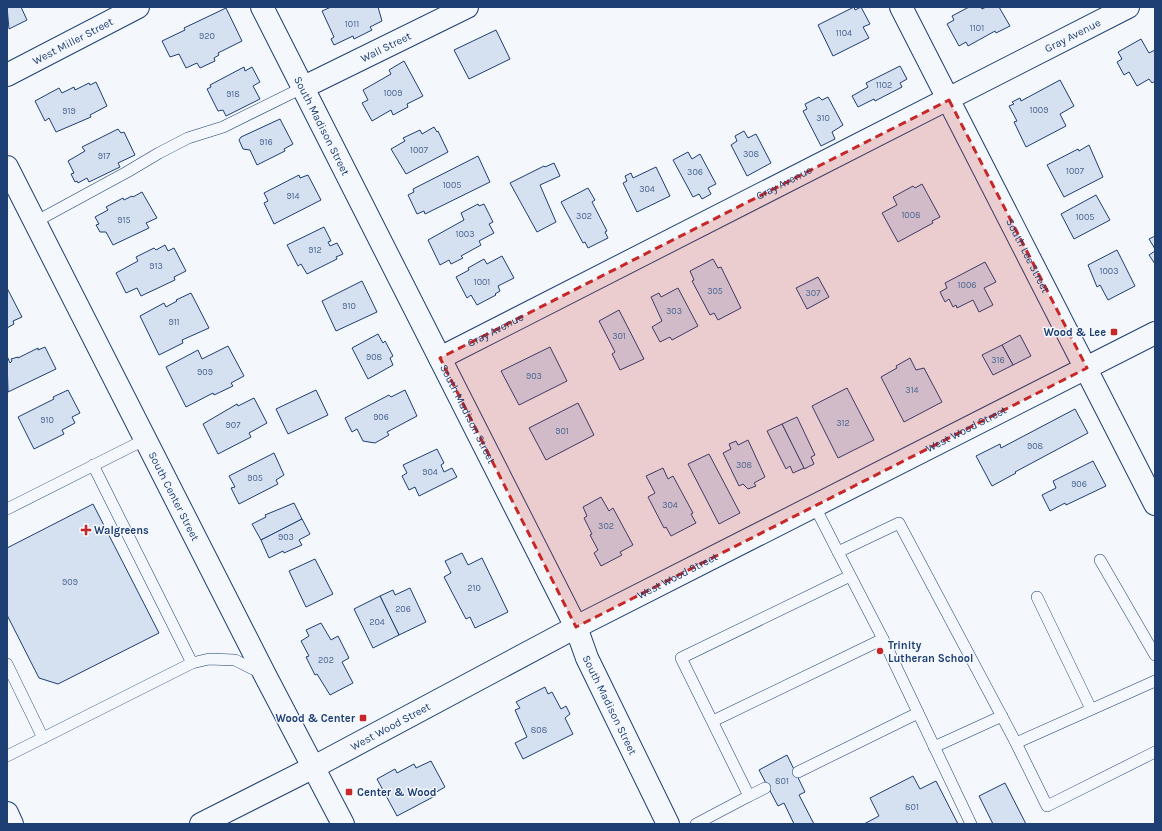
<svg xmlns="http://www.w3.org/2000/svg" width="1162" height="831" font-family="Karla,sans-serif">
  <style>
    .building { fill: #d5e0f0; stroke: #1d3f73 }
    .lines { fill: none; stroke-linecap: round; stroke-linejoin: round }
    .lane-casing { stroke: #1d3f73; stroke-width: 12 }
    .street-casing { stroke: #1d3f73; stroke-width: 24 }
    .secondary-casing { stroke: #1d3f73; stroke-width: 24 }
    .primary-casing { stroke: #1d3f73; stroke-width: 24 }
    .lane { stroke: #f4f7fb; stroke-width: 11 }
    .street { stroke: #f4f7fb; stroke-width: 22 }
    .secondary { stroke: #f4f7fb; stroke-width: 22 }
    .primary { stroke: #f4f7fb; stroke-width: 22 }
    .marked { fill: #c62828; fill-opacity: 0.2; stroke: #c62828; stroke-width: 3; stroke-dasharray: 8 5; stroke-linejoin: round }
    .poi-dot { fill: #c62828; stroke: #f4f7fb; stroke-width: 1.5 }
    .labels { text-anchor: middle; stroke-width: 3; stroke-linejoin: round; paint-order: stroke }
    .number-label { font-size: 9px; fill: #4b6792 }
    .street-label { font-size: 11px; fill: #1d3f73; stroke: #f4f7fb }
    .poi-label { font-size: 11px; font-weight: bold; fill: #1d3f73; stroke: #f4f7fb; text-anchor: start }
  </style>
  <rect width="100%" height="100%" fill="#f4f7fb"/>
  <g class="building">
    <polygon points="7,7 21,7 27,20 9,29"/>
    <polygon points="331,7 378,7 382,21 370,27 372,30 354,39 353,36 334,45 331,39 334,37 322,11"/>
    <polygon points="854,7 855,10 861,7 870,24 863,27 869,38 833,56 818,25"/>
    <polygon points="969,7 981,7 982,9 986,7 999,7 1010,26 996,33 995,31 968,46 966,42 959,46 947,24 954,20 952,16"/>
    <polygon points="226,8 242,41 218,53 219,55 214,58 215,61 200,68 197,63 186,68 179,54 170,57 162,41 185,30 184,28"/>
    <polygon points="496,30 510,59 469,79 454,50"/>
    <polygon points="1141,39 1149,53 1155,50 1155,81 1152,83 1149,79 1137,86 1129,72 1124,75 1117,62 1122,59 1118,52"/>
    <polygon points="404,61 423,96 407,104 408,107 393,115 391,110 372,121 362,103 368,100 363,90 391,74 389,70"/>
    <polygon points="900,66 907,79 900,83 902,87 875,101 874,99 858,107 852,96 868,87 866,83"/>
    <polygon points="244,67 245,71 252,67 260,82 253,86 260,99 226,116 223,110 218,111 207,89 211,87 210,85"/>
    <polygon points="1060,80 1074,106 1060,114 1066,126 1026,147 1014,122 1017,121 1009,106 1014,104 1012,102 1020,98 1021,101"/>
    <polygon points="96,82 107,106 90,115 91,117 56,132 49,118 45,121 35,101 59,88 62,93 74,87 75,90 89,83 90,85"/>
    <polygon points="819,97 822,100 828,97 843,125 832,132 835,139 821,146 803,111 807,109 805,104"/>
    <polygon points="280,119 293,144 284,149 285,151 257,165 250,150 243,149 239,140 241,137"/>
    <polygon points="434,127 437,132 438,131 448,152 406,174 391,149 405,141 403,138 420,130 422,134"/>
    <polygon points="118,129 121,133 124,132 135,155 118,163 120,167 89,182 87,178 78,183 77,181 75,182 71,174 74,173 68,161 85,151 82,147"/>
    <polygon points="744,131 748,138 756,134 771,163 747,176 731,145 737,141 735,136"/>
    <polygon points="1089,145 1103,177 1064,197 1047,165 1078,149 1079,151"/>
    <polygon points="688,152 692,159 700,154 716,184 708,188 711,194 702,199 699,194 693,197 673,160"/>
    <polygon points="478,156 490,182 425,214 424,211 417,214 408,195 414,192 413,189"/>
    <polygon points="554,163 560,176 540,185 556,222 537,232 510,183 544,166 545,167"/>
    <polygon points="656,167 670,196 637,212 623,183 627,181 625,176 631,173 633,178"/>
    <polygon points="299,175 300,178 308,175 321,200 274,224 264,203 268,201 264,193"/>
    <polygon points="922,184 940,217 932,221 933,223 898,242 882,213 897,205 893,197 913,186 915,188"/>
    <polygon points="588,188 595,200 592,202 607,231 605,232 608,238 588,248 585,242 583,243 561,202"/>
    <polygon points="142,192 157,218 146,223 149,228 113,245 106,232 100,232 96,225 99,224 95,217 108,210 106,207 123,198 124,200 132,196 133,197"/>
    <polygon points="1096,195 1110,220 1074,239 1061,214"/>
    <polygon points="478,204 479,206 484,204 493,222 489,224 494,233 479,241 481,245 461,256 463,258 451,264 449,260 440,265 428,240 464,220 461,213"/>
    <polygon points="324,227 331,241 328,242 330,246 337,243 343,254 336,257 337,259 307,274 301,264 298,266 287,245"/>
    <polygon points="1155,236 1155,249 1149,239"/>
    <polygon points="165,245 168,251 174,248 186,271 174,277 175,280 141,296 137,288 126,293 116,273 138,261 136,257 154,248 156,250"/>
    <polygon points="1117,250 1135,286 1108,300 1100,285 1097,287 1088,265"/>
    <polygon points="1155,251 1155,264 1149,255"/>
    <polygon points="502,256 514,278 498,286 500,291 495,294 496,295 477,305 471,295 467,298 456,277 469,270 468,268 484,259 487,264"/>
    <polygon points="713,259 718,268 721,267 741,308 718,320 714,313 710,315 692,281 694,280 690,271"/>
    <polygon points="985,262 996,282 984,288 993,305 979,312 973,300 957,308 956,305 953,307 949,299 945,302 940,292 947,288 945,283"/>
    <polygon points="818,277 829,297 807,309 796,288"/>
    <polygon points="362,281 377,312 336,331 322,301"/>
    <polygon points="7,288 22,317 13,321 14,324 7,328"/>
    <polygon points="678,288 698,326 672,340 670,337 660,342 652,327 662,321 651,297 659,293 661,297"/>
    <polygon points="191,293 209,328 182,340 183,343 159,355 140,316 164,303 166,307 177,301 176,300"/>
    <polygon points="619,310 644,359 620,370 612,354 615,352 599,321"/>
    <polygon points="378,334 383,343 385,341 393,356 390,358 393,365 368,379 352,348"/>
    <polygon points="1020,335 1031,356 1013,365 1002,345"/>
    <polygon points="1002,345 1013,365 993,375 982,355"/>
    <polygon points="228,346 244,376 231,383 233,386 214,395 213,393 186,407 166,367 198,350 202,359"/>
    <polygon points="45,347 56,369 8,392 7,356 10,363 12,361 11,359 18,357 18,358 38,348 38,350"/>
    <polygon points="550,347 567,381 519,405 501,371"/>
    <polygon points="910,358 916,370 924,368 942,402 904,422 881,377 897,368 896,366"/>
    <polygon points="847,388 874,440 838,458 812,406"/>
    <polygon points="68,390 80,413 72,417 75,423 62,430 64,434 34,449 18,417 54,399 53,397"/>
    <polygon points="316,390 328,415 288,434 276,409"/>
    <polygon points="405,390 417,416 387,432 389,435 375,443 363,441 357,429 352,432 345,418 389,395 391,397"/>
    <polygon points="254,398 267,423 249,433 251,437 218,454 203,424 237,404 238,406"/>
    <polygon points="578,403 594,435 546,460 529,428"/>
    <polygon points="1075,409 1088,433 1015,472 1016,473 992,486 976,456 1000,444 1001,448"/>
    <polygon points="797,417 815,455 811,457 814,464 804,469 782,424"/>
    <polygon points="782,424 804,468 793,473 790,466 786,469 767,431"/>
    <polygon points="748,440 765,477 754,483 756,486 748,489 743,484 739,486 723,453 731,449 729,444 736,441 738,445"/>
    <polygon points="437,449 444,463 441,465 444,472 452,468 457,477 419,496 415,487 409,490 402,476 407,473 403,465"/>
    <polygon points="274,453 284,475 276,480 278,484 239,504 231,488 235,487 229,476"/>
    <polygon points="709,454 740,513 719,524 688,464"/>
    <polygon points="1093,461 1106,486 1066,505 1065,503 1050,511 1042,495 1056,488 1053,481"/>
    <polygon points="663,468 668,479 673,476 693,513 691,514 696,523 671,536 666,527 664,528 648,497 655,493 646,476"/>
    <polygon points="601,497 609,511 613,508 633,545 620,552 622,555 601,566 594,553 598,550 590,535 592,534 584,518 587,516 583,507"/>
    <polygon points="294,503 302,519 261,540 252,524 266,517 265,515"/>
    <polygon points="93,504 159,633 58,684 39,678 7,615 7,548"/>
    <polygon points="302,519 310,534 299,540 302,545 284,553 283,551 269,558 261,540"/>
    <polygon points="462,553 468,565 482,558 508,612 475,628 470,617 466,619 444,577 451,573 445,561"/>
    <polygon points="315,559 333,594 306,607 289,571"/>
    <polygon points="410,588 426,622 399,635 380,596 393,590 395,595"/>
    <polygon points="380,596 399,635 373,648 354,609"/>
    <polygon points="321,623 331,640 338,636 349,658 342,662 353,683 330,695 317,674 315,675 306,657 309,656 301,641 309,636 306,630"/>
    <polygon points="545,687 548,694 552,692 561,709 566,706 570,714 565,718 573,734 523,759 515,743 527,737 515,710 520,708 516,702"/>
    <polygon points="787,755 805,792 799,795 814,824 794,824 784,803 778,806 759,770"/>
    <polygon points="431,761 445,787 433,794 435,796 397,816 377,779 395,769 397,773 414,764 416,768"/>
    <polygon points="913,776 920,789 936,781 958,824 864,824 879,816 870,798"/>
    <polygon points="1005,783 1026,824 993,824 979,796"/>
  </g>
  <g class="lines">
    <g class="lane-casing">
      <g id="lane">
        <polyline points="35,222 127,172 159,153 188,138 223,127 304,87"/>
        <polyline points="93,465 192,663"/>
        <polyline points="814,505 838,552"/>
        <polyline points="7,509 144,440"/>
        <polyline points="1100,560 1155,655"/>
        <polyline points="1037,597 1091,709"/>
        <polyline points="7,664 43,738"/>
        <polyline points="713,721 883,639"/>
        <polyline points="1016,743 1047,806 1155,752"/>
        <polyline points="934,747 1002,716"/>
        <polyline points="7,756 192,663 209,659 235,660 261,673"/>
        <polyline points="798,772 918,713"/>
        <polyline points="749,796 765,788"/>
        <polyline points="696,824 749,796 681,658 850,576"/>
        <polyline points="971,824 883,639 838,552 899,523 1016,743 1155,681"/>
      </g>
    </g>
    <g class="street-casing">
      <g id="street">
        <path id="s1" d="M 262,7 L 576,627 L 587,658 L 668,824"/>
        <path id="s2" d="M 901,7 L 1155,504"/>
        <path id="s3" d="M 7,75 L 138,7"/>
        <path id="s4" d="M 304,87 L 467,7"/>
        <path id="s5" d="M 440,358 L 1128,7"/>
      </g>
    </g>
    <g class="secondary-casing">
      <g id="secondary">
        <path id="s6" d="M 201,824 L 314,767 L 576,627 L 1155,333"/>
      </g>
    </g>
    <g class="primary-casing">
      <g id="primary">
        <path id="s7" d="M 7,167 L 265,675 L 343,824"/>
        <polyline points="7,813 12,824"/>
      </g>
    </g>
    <use href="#lane" class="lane"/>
    <use href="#street" class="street"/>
    <use href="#secondary" class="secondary"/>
    <use href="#primary" class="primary"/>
  </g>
  <path class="marked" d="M 949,100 L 1087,368 L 576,627 L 440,358 Z"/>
  <g class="poi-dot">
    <rect x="1110" y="328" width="8" height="8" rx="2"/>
    <path d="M84 524h4v4h4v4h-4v4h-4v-4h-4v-4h4z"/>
    <circle cx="880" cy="651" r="4"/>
    <rect x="359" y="714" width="8" height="8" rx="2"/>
    <rect x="345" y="788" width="8" height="8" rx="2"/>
  </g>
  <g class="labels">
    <g class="number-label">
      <text x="352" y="27">1011</text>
      <text x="977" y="31">1101</text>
      <text x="844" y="36">1104</text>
      <text x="207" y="39">920</text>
      <text x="884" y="88">1102</text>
      <text x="393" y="96">1009</text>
      <text x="233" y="97">918</text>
      <text x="1039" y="113">1009</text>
      <text x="69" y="114">919</text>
      <text x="823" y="121">310</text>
      <text x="266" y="145">916</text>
      <text x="419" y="153">1007</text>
      <text x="751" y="157">308</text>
      <text x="104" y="159">917</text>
      <text x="1075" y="174">1007</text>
      <text x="695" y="175">306</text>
      <text x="452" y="188">1005</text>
      <text x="647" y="192">304</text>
      <text x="293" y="199">914</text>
      <text x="911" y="218">1008</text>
      <text x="584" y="219">302</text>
      <text x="1085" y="220">1005</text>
      <text x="124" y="223">915</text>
      <text x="465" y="237">1003</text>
      <text x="315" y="253">912</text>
      <text x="156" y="269">913</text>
      <text x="1109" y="274">1003</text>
      <text x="482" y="285">1001</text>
      <text x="967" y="288">1006</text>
      <text x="715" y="294">305</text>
      <text x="813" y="296">307</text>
      <text x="349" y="309">910</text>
      <text x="674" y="314">303</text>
      <text x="174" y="325">911</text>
      <text x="619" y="339">301</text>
      <text x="374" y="360">908</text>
      <text x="998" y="363">316</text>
      <text x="205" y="375">909</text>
      <text x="534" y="379">903</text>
      <text x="912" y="393">314</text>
      <text x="381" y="420">906</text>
      <text x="47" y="423">910</text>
      <text x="843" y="426">312</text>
      <text x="233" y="428">907</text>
      <text x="562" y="434">901</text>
      <text x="1035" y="449">908</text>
      <text x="744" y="468">308</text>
      <text x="430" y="475">904</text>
      <text x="255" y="481">905</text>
      <text x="1079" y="487">906</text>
      <text x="670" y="508">304</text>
      <text x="606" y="529">302</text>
      <text x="286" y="540">903</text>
      <text x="70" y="585">909</text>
      <text x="474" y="591">210</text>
      <text x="403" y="612">206</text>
      <text x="377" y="625">204</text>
      <text x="326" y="663">202</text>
      <text x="539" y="733">808</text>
      <text x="782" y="784">801</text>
      <text x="912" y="810">801</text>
    </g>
    <g class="street-label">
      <text dy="4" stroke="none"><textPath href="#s5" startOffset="710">Gray Avenue</textPath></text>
      <text dy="4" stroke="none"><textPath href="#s3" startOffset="74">West Miller Street</textPath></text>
      <text dy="4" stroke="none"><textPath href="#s4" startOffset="91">Wall Street</textPath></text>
      <text dy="4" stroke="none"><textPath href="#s1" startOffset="133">South Madison Street</textPath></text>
      <text dy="4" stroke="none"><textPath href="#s5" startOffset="386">Gray Avenue</textPath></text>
      <text dy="4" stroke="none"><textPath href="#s2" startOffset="279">South Lee Street</textPath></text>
      <text dy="4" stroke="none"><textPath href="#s5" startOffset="62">Gray Avenue</textPath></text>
      <text dy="4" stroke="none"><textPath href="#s1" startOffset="456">South Madison Street</textPath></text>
      <text dy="4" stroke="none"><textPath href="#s6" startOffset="861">West Wood Street</textPath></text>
      <text dy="4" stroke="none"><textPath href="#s7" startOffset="369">South Center Street</textPath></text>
      <text dy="4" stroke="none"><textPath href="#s6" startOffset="537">West Wood Street</textPath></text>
      <text dy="4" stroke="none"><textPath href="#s1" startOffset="780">South Madison Street</textPath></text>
      <text dy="4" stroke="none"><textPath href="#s6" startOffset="213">West Wood Street</textPath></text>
    </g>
    <g class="poi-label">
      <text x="1106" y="336" text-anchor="end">Wood &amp; Lee</text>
      <text x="94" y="534">Walgreens</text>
      <text x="888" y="649">Trinity<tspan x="888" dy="13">Lutheran School</tspan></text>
      <text x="355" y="722" text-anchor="end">Wood &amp; Center</text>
      <text x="357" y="796">Center &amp; Wood</text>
    </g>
  </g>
  <rect width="1162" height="831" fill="none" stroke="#1d3f73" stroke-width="16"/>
</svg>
